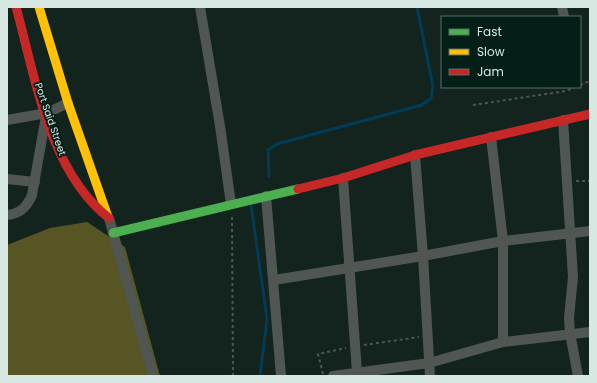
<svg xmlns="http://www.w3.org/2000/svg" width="597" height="383" font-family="Poppins,sans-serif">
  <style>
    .forest { fill: #565523 }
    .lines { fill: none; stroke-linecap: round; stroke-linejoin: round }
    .stream { stroke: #023b56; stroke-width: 3 }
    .path { stroke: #4f5553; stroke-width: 2; stroke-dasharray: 3 3; stroke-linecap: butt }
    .street { stroke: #505652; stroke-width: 10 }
    .fast { stroke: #4caf50; stroke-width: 9 }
    .slow { stroke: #ffc107; stroke-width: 9 }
    .jam { stroke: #c62828; stroke-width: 9 }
    .labels { text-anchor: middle; stroke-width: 4; stroke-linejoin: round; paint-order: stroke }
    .street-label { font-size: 10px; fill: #d7e7e1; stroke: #031f18 }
  </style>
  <rect width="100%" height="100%" fill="#13231e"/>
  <polygon class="forest" points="87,222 125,247 160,376 7,376 7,245 50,228"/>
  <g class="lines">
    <g class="stream">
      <polyline points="269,176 268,150 277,144 422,105 431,98 433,86 417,7"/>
      <polyline points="251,205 267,319 260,376"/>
    </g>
    <g class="path">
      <polyline points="580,85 590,81"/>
      <polyline points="473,105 566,91 575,87"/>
      <polyline points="576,181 590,181"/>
      <polyline points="232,217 233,376"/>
      <polyline points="364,345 419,337"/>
      <polyline points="323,374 318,354 346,348"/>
    </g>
    <g class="street">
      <polyline points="200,7 220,126 231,204"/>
      <polyline points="562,7 564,17"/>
      <polyline points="7,120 47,113 68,103"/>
      <polyline points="563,120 573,277 569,318 570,333 578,376"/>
      <polyline points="491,137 503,241 503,342"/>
      <polyline points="415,155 423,256 430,376"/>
      <polyline points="343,178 357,372"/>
      <polyline points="7,179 35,182"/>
      <polyline points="266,196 281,376"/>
      <path d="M 7,215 C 20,214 27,207 32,195 L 46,116"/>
      <polyline points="109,218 153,376"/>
      <polyline points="274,280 423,256 503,241 590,231"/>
      <polyline points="333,376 429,363 503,342 590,332"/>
    </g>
    <polyline class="fast" points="113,233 298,189"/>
    <polyline class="slow" points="39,7 68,103 108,217"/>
    <g class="jam">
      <path d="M 16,7 C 35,76 49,172 109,218"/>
      <polyline points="298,189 343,178 415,155 590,114"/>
    </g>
  </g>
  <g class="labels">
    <g class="street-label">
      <text transform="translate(51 119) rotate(71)" y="4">Port Said Street</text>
    </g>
  </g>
  <rect width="597" height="383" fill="none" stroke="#d7e7e1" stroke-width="16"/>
  <rect x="441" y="16" width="140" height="72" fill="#031f18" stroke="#586f68"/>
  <rect x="449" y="29" width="20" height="6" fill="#4caf50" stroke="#586f68"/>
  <text x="477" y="36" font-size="12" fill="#d7e7e1">Fast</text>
  <rect x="449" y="49" width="20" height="6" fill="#ffc107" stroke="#586f68"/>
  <text x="477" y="56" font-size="12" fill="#d7e7e1">Slow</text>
  <rect x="449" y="69" width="20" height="6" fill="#c62828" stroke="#586f68"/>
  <text x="477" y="76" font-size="12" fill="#d7e7e1">Jam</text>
</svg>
